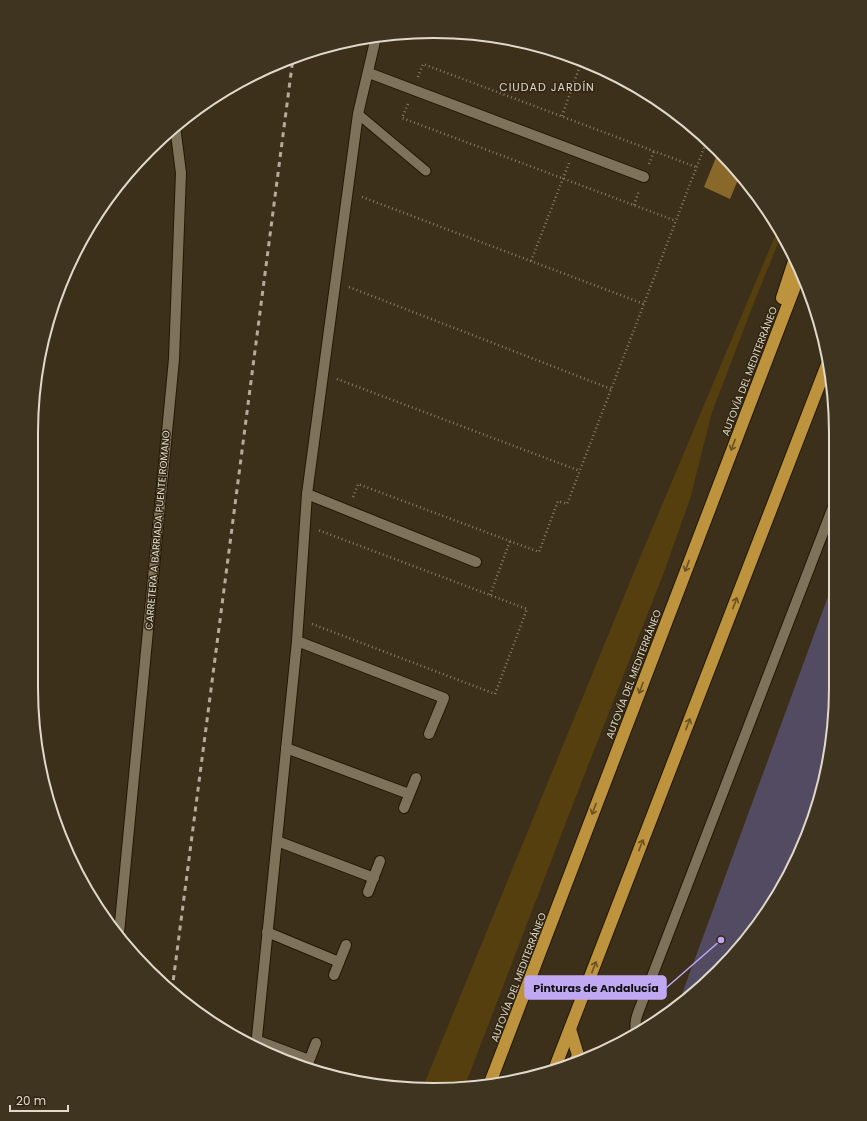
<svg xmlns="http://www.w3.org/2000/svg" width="867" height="1121" font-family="Poppins,sans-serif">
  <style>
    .green { fill: #563f0f }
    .water { fill: #896929 }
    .building { fill: #524b62 }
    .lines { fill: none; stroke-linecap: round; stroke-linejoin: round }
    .service-casing { stroke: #221803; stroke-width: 11 }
    .minor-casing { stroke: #221803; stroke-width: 12 }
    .tertiary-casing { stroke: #221803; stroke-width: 12 }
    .motorway-casing { stroke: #221803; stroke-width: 14 }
    .path { stroke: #877d6b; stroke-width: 2.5; stroke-dasharray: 1 3; stroke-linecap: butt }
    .service { stroke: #7f725a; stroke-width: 9 }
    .minor { stroke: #7f725a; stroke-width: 10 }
    .tertiary { stroke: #7f725a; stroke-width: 10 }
    .motorway { stroke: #be933d; stroke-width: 12 }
    .rail { stroke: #b5ac9d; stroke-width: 3; stroke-dasharray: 5 5; stroke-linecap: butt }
    .oneway { stroke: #695223 }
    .labels { text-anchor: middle; stroke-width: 3; stroke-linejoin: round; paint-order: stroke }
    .street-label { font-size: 10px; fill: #e0d9cc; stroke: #312611 }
    .neighbourhood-label { font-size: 11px; letter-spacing: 1px; fill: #e0d9cc; stroke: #312611 }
    .rim { fill: none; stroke: #e0d9cc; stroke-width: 2 }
    .leader { fill: none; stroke: #c1a8f3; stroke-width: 1.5 }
    .callout-dot { fill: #c1a8f3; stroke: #312611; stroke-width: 1.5 }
    .callout { fill: #c1a8f3; stroke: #c1a8f3; stroke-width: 1.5 }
    .callout-label { font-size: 11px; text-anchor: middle; font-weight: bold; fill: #111 }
  </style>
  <rect width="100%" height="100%" fill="#3c301a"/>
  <polygon class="green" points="778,229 781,236 755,300 712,412 690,499 664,572 573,804 464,1088 460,1089 423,1087 639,560"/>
  <polygon class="water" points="719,150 740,175 730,199 704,187"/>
  <polygon class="building" points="833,583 833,740 815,817 768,911 718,972 678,1005"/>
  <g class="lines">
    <g class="service-casing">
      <polyline id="service" points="358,114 426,171"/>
    </g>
    <g class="minor-casing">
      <g id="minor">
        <polyline points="369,73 644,177"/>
        <polyline points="307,494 476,562"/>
        <polyline points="297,641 444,698 429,734"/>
        <polyline points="286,748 409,794"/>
        <polyline points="404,808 416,778"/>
        <polyline points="277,841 374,878"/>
        <polyline points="368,892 380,861"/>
        <polyline points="267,932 339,962"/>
        <polyline points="334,975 346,945"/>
        <polyline points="256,1040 309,1060"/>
        <polyline points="306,1069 316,1043"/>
      </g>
    </g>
    <g class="tertiary-casing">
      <g id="tertiary">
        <polyline points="119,933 174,359 181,173 175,126"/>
        <path d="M 636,1033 C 634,1022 637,1015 641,1005 L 833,507"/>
        <polyline points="256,1047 297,641 307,494 358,114 376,37"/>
      </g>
    </g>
    <g class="motorway-casing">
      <g id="motorway">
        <polyline points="782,298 794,261"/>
        <polyline points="570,1029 578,1055 575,1062"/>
        <polyline points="554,1070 828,362"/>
        <polyline points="490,1083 800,273"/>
      </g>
    </g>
    <g class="path">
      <polyline points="418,77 423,64 696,167"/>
      <polyline points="408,104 402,118 676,221"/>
      <polyline points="562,116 582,60"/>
      <polyline points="649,164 654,151"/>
      <polyline points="362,197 644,304"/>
      <polyline points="634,205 639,191"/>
      <polyline points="531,261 569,163"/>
      <polyline points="349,287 611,389"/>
      <polyline points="337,379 580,471"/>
      <polyline points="353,497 358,484 539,552 558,501 567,504 707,140"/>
      <polyline points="490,595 510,541"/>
      <polyline points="312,624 495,694 527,609 318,530"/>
    </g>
    <use href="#service" class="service"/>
    <use href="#minor" class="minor"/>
    <use href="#tertiary" class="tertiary"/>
    <use href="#motorway" class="motorway"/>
    <polyline class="rail" points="172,990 293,58"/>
  </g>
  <defs><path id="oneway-shaft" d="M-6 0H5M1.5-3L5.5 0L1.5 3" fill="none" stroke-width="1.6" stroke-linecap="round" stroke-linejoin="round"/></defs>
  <g class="oneway">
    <use href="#oneway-shaft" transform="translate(733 445) rotate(111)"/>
    <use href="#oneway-shaft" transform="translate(687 566) rotate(111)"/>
    <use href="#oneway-shaft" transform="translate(735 603) rotate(-69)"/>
    <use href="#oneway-shaft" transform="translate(641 688) rotate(111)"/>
    <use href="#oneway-shaft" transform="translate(688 724) rotate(-69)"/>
    <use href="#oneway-shaft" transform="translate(594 809) rotate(111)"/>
    <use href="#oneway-shaft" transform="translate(641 845) rotate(-69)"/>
    <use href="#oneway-shaft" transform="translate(594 967) rotate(-69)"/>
  </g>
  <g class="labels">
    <g class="street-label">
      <text transform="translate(749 371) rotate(-69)" y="4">AUTOVÍA DEL MEDITERRÁNEO</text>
      <text transform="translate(157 530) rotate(-85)" y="4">CARRETERA A BARRIADA PUENTE ROMANO</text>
      <text transform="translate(633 674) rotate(-69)" y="4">AUTOVÍA DEL MEDITERRÁNEO</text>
      <text transform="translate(518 977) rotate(-69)" y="4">AUTOVÍA DEL MEDITERRÁNEO</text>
    </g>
    <g class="neighbourhood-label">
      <text x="547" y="91">CIUDAD JARDÍN</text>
    </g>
  </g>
  <path d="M0 0H867V1121H0ZM433 38H434A395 395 0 0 1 829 433V688A395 395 0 0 1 434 1083H433A395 395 0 0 1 38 688V433A395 395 0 0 1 433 38Z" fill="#3f3420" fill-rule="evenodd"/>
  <path class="rim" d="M433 38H434A395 395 0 0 1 829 433V688A395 395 0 0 1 434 1083H433A395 395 0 0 1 38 688V433A395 395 0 0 1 433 38Z"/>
  <path class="leader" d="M721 940L666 988"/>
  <circle class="callout-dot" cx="721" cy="940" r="4"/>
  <rect class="callout" x="525" y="976" width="141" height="23" rx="4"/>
  <g class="callout-label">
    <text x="596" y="992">Pinturas de Andalucía</text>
  </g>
  <path d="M10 1105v6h58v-6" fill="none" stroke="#e0d9cc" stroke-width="2"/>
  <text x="16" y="1105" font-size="12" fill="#e0d9cc" stroke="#312611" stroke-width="3" paint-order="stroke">20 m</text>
</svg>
